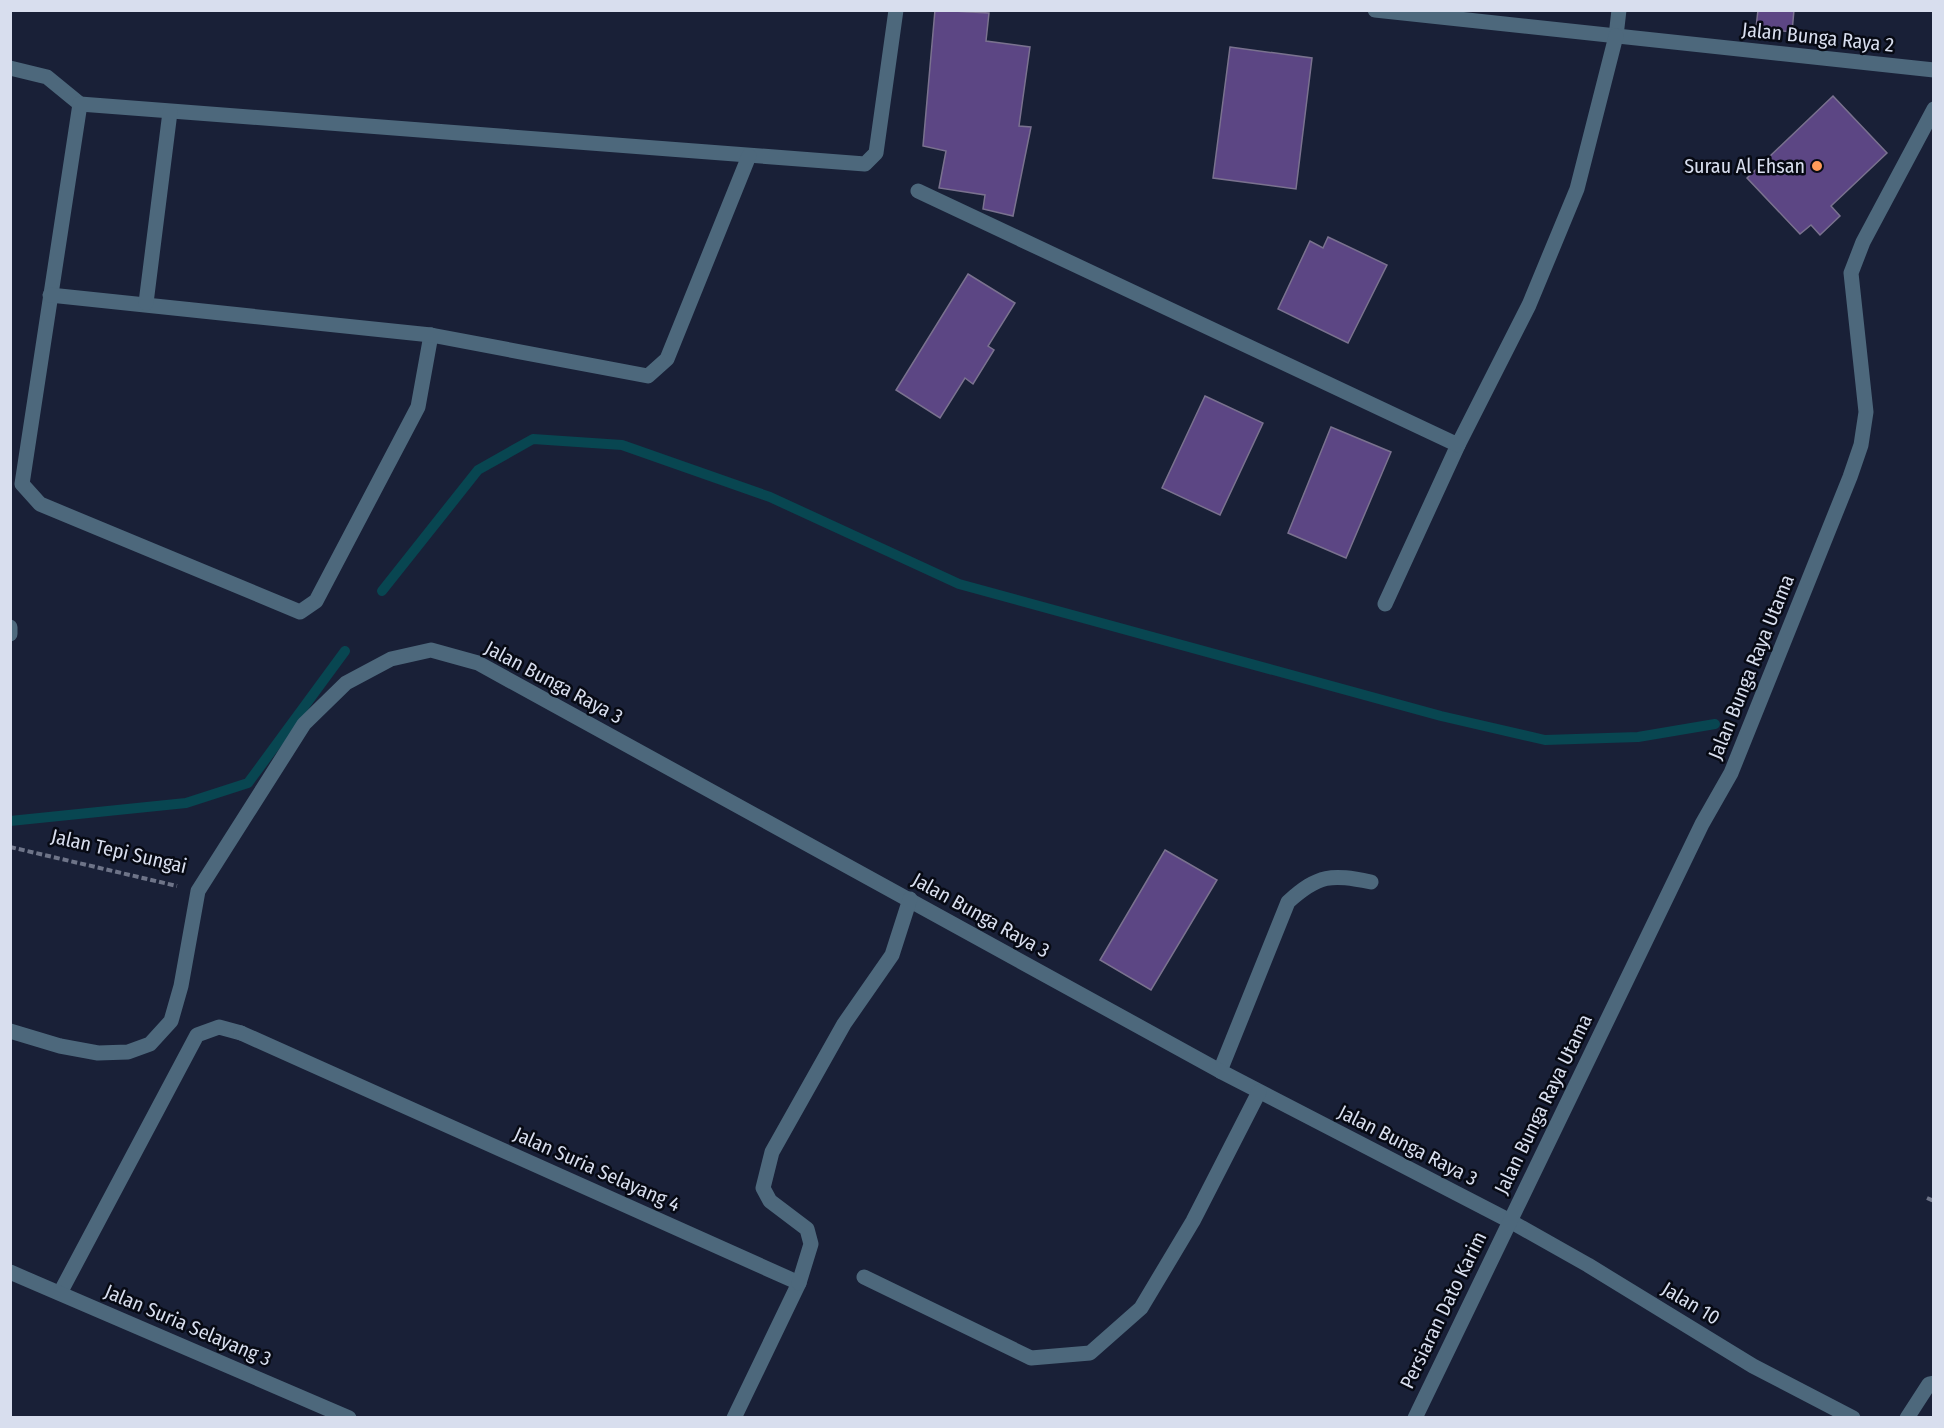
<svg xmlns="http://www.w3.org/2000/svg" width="1944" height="1428" font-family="'Fira Sans Condensed',sans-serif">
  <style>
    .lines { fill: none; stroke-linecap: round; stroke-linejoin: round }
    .stream { stroke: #084651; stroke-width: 10 }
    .building { fill: #5c4684; stroke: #7a728f; stroke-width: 1.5 }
    .path { stroke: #6e7488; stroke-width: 4; stroke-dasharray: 6 3; stroke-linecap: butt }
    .service { stroke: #4d687c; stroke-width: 15 }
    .minor { stroke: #4d687c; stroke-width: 15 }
    .poi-dot { fill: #ff9b5a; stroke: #070a14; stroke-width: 2 }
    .labels { text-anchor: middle; stroke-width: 5; stroke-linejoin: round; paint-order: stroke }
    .street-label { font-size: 20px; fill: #d8deee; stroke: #070a14 }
    .poi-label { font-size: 20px; fill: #d8deee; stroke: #070a14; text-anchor: end }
  </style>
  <rect width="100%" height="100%" fill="#192037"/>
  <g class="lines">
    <g class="stream">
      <polyline points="382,591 478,470 533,439 622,445 770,497 959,584 1441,716 1545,740 1638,737 1715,724"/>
      <polyline points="10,821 186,803 248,783 345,651"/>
    </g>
  </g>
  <g class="building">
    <polygon points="935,10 989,13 986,41 1030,47 1019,126 1031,127 1013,216 983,209 985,195 939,188 946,151 923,146"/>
    <polygon points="1758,10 1794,10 1792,32 1756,28"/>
    <polygon points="1230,47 1312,58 1296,189 1213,178"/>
    <polygon points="1833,96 1887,153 1831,206 1840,216 1820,235 1811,225 1800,234 1747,178"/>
    <polygon points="1328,237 1387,265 1348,343 1278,309 1310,241 1323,248"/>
    <polygon points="968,274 1015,303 988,346 994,350 973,384 965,378 940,418 896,390"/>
    <polygon points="1205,396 1263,423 1220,515 1162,488"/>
    <polygon points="1331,427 1391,452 1346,558 1288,533"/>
    <polygon points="1165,850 1217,880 1151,990 1100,960"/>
  </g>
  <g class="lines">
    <g class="path">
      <polyline points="10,847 177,886"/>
      <polyline points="1927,1198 1934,1201"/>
    </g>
    <g class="service">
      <polyline points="1616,36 1619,10"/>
      <polyline points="10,68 47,77 80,104"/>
      <polyline points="80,104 22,484 40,504 300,612 316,601 418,407 431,335"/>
      <polyline points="80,104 865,164 876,153 896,10"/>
      <polyline points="50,295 431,335 648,376 667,359 749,156"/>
      <polyline points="146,303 170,112"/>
      <polyline points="1385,604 1458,445"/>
      <path d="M 1220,1071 L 1288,902 C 1319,874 1331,874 1371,882"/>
      <polyline points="60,1293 197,1035 219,1027 241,1033"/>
    </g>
    <g class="minor">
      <polyline points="1375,10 1934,70"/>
      <polyline points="918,191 1458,445 1529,305 1577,189 1616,36"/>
      <polyline points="10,627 10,634"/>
      <polyline points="10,1031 60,1046 98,1053 128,1052 150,1044 171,1021 181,986 198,891 304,724 346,683 391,659 431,650 478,663 1220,1071 1510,1221 1588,1265 1753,1366 1853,1418"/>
      <polyline points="241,1033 799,1283 734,1418"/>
      <polyline points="10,1272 349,1418"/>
      <polyline points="864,1277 1031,1358 1090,1353 1141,1308 1193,1221 1259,1092"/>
      <polyline points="799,1283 811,1244 807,1229 770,1201 763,1188 772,1152 844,1024 892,955 910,899"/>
      <polyline points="1415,1418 1702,824 1731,773 1850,477 1861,445 1866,412 1851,273 1863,242 1934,109"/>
      <polyline points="1907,1418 1929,1384 1934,1383"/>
    </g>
  </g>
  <circle class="poi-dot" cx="1817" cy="166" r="6"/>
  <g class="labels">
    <g class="street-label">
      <text transform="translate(1818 37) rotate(6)" y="7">Jalan Bunga Raya 2</text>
      <text transform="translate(1751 667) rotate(-68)" y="7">Jalan Bunga Raya Utama</text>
      <text transform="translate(554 682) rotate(28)" y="7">Jalan Bunga Raya 3</text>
      <text transform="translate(119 851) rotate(13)" y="7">Jalan Tepi Sungai</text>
      <text transform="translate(981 915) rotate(29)" y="7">Jalan Bunga Raya 3</text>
      <text transform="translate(1543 1104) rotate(-64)" y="7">Jalan Bunga Raya Utama</text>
      <text transform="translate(1408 1145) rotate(27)" y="7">Jalan Bunga Raya 3</text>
      <text transform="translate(597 1169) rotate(24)" y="7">Jalan Suria Selayang 4</text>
      <text transform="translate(1691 1303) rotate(31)" y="7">Jalan 10</text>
      <text transform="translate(1443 1310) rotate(-64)" y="7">Persiaran Dato Karim</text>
      <text transform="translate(188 1325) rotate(23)" y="7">Jalan Suria Selayang 3</text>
    </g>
    <g class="poi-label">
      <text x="1805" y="173">Surau Al Ehsan</text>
    </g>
  </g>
  <rect width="1944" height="1428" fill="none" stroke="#d8deee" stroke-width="24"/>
</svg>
